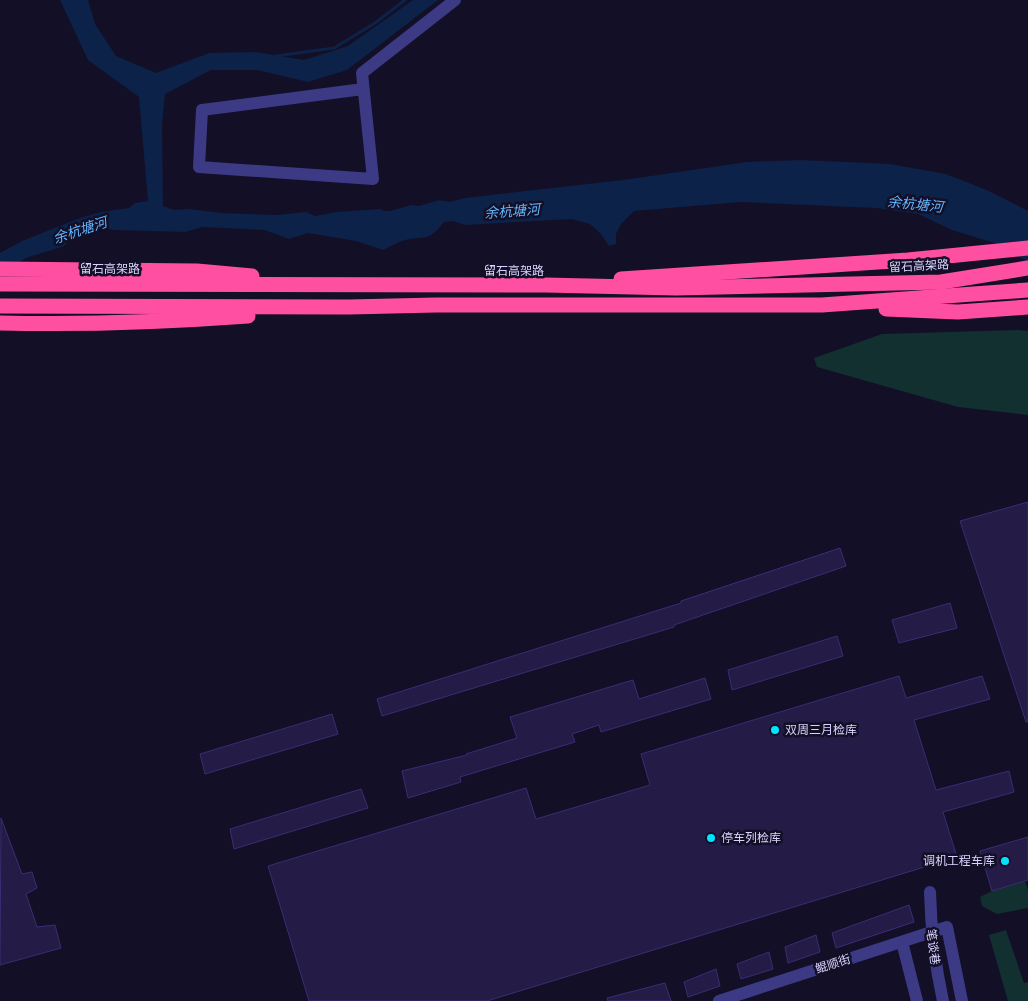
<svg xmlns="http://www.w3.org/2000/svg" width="1028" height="1001" font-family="Figtree,'Noto Sans SC',sans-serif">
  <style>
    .green { fill: #12302f }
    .water { fill: #0c2248 }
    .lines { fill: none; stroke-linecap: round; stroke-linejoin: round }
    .stream { stroke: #0c2248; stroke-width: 3 }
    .building { fill: #241b47; stroke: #3b2d73 }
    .minor { stroke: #3d3a85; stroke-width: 12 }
    .highway { stroke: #ff4fa3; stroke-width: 15 }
    .minor-bridge { stroke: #3d3a85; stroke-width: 12 }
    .poi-dot { fill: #00e5ff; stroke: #130f26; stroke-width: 2 }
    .labels { text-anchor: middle; stroke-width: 5; stroke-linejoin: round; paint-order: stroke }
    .street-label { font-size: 12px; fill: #d9d4ff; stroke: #130f26 }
    .poi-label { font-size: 12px; fill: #d9d4ff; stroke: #130f26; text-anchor: start }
    .water-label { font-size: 14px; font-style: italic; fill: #62b6ff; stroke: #130f26 }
  </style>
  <rect width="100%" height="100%" fill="#130f26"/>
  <g class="green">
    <polygon points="1019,330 1028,331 1028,415 958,407 817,367 814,358 882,334"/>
    <polygon points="1025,881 1028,890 1028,908 997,914 982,906 980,897 992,891"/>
    <polygon points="1006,930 1024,983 1028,982 1028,1001 1008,1001 989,935"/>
  </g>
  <path class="water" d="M 60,0 L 88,0 L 95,24 L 116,56 L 156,73 L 209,53 L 256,52 L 304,60 L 348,46 L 413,0 L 438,0 L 347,70 L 308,82 L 257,70 L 211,70 L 165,94 L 162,126 L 163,206 L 174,210 L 188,209 L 223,213 L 277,215 L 306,212 L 315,216 L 336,212 L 380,209 L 384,211 L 390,211 L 411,205 L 419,206 L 439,200 L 450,202 L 465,198 L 623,180 L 747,162 L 800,160 L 890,164 L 946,174 L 989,191 L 1028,211 L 1028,262 L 997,244 L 952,230 L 918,214 L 876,208 L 741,202 L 634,211 L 621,224 L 616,234 L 616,244 L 609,246 L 600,233 L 590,224 L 572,219 L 465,225 L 453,221 L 444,222 C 426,245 424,234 402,241 C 395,244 389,247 383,250 L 356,241 L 308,233 L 289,239 L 265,230 L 202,227 L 185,232 L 115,230 L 97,227 L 82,231 L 64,246 L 26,258 L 0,273 L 0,253 L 22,241 L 80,218 L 101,212 L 129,208 L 135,203 L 148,201 L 139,97 L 88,60 Z"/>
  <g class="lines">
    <polyline class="stream" points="276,56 334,48 375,23 405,0"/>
  </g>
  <g class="building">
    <polygon points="1028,502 1028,722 1026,722 960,521"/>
    <polygon points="840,548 846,566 674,625 674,627 382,716 377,699 681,603 681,601"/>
    <polygon points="950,603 957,628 899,643 892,620"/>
    <polygon points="837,636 843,656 732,690 728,670"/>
    <polygon points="899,676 906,698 982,676 990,699 914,720 936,790 1009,771 1014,792 943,812 957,857 487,1001 309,1001 268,866 526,788 536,819 650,785 641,754"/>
    <polygon points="705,678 711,699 601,732 599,725 572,734 575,742 460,777 461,782 408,798 402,771 467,755 466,754 517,738 510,717 633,680 639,699"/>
    <polygon points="332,714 338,734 205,774 200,754"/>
    <polygon points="361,789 368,808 234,849 230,829"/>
    <polygon points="1,818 22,874 32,872 37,888 26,894 37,927 55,925 61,948 0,965"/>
    <polygon points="1028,837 1028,880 992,891 980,851"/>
    <polygon points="909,905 914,922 836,948 832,933"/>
    <polygon points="816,935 820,952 788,963 785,947"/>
    <polygon points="769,952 773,969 741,979 737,964"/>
    <polygon points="716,969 720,986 688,997 684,982"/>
    <polygon points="665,983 671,1001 608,1001 607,998"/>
  </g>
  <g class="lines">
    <g class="minor">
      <polyline points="363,89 202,110 199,167 373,179 362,73 455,0"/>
      <polyline points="902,942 917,1001"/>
      <polyline points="719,1001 947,927 962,1001"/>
    </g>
    <g class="highway">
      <polyline points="0,269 197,271 252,276"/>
      <polyline points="621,279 908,260 1028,248"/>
      <polyline points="0,284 545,285 676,288 941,282 1028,268"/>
      <polyline points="0,306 349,307 436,305 822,305 1028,290"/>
      <polyline points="886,309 958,312 1028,307"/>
      <path d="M 0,323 C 83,325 166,322 248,316"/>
    </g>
    <path class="minor-bridge" d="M 930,892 C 931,929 935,965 943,1001"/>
  </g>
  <g class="poi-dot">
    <circle cx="775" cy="730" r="5"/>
    <circle cx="711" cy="838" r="5"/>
    <circle cx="1005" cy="861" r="5"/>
  </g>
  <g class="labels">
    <g class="street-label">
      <text transform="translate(919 266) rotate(-3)" y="4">留石高架路</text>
      <text x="110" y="273">留石高架路</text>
      <text x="514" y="275">留石高架路</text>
      <text transform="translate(933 947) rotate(83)" y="4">笔谈巷</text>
      <text transform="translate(833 964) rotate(-18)" y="4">鲲顺街</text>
    </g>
    <g class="poi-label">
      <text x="785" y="734">双周三月检库</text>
      <text x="721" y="842">停车列检库</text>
      <text x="995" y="865" text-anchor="end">调机工程车库</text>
    </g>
    <g class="water-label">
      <text transform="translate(915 204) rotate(6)" y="5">余杭塘河</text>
      <text transform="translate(512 211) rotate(-4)" y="5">余杭塘河</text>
      <text transform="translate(80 230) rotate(-18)" y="5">余杭塘河</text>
    </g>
  </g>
</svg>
